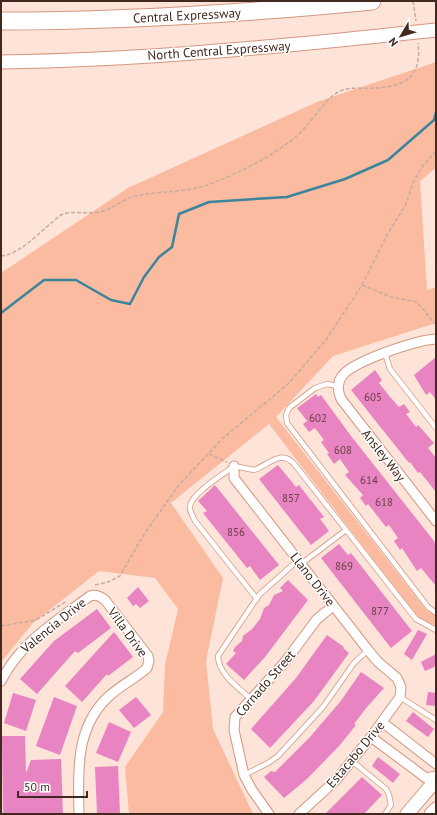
<svg xmlns="http://www.w3.org/2000/svg" width="437" height="815" font-family="'PT Sans',sans-serif">
  <style>
    .green { fill: #fbbba1 }
    .lines { fill: none; stroke-linecap: round; stroke-linejoin: round }
    .stream { stroke: #3b859c; stroke-width: 2.5 }
    .building { fill: #e884c2 }
    .lane-casing { stroke: #d3977f; stroke-width: 6 }
    .street-casing { stroke: #d3977f; stroke-width: 11 }
    .secondary-casing { stroke: #d3977f; stroke-width: 15 }
    .highway-casing { stroke: #d3977f; stroke-width: 19 }
    .path { stroke: #c5aba0; stroke-width: 1.5; stroke-dasharray: 4 2; stroke-linecap: butt }
    .lane { stroke: #fff; stroke-width: 4.5 }
    .street { stroke: #fff; stroke-width: 9 }
    .secondary { stroke: #fff; stroke-width: 13 }
    .highway { stroke: #fff; stroke-width: 17 }
    .secondary-bridge-casing { stroke: #d3977f; stroke-width: 15; stroke-linecap: butt }
    .secondary-bridge { stroke: #fff; stroke-width: 13 }
    .labels { text-anchor: middle; stroke-width: 3; stroke-linejoin: round; paint-order: stroke }
    .number-label { font-size: 11px; fill: #6b4048 }
    .street-label { font-size: 13px; fill: #41291f; stroke: #fff }
  </style>
  <rect width="100%" height="100%" fill="#fde3d8"/>
  <polygon class="green" points="436,62 436,168 420,181 427,290 436,287 436,323 333,356 276,417 427,611 436,615 436,627 419,619 269,424 171,503 223,578 206,661 213,729 253,814 129,814 125,767 163,712 165,665 178,609 155,578 99,571 33,623 1,662 1,273 128,188 317,102"/>
  <g class="lines">
    <polyline class="stream" points="1,313 44,280 76,280 111,300 130,304 144,277 159,257 172,247 179,214 209,202 287,197 345,179 388,160 434,120 436,112"/>
  </g>
  <g class="building">
    <polygon points="436,357 436,400 430,392 426,395 414,375"/>
    <polygon points="375,370 382,380 379,383 390,397 399,407 404,404 410,412 406,414 416,427 418,425 434,443 428,448 436,458 436,492 420,472 418,473 410,462 409,463 351,390"/>
    <polygon points="316,394 318,397 321,395 351,436 434,541 436,546 436,586 421,568 417,571 402,548 400,550 394,541 398,538 389,525 386,527 368,504 366,506 360,498 363,495 345,475 349,472 340,459 334,464 327,454 329,453 321,442 324,440 315,428 309,432 303,424 307,421 297,408"/>
    <polygon points="278,465 296,487 299,485 324,517 320,519 329,531 311,545 259,479"/>
    <polygon points="215,485 279,565 260,580 250,566 247,568 203,513 207,511 198,501"/>
    <polygon points="339,544 348,555 351,553 412,631 391,648 321,558"/>
    <polygon points="288,580 308,600 265,657 244,680 226,664 236,653 233,651 235,647 242,641 243,636 252,629 260,619 264,608 269,605 274,595 283,591 280,588"/>
    <polygon points="138,587 149,601 140,608 136,604 133,606 127,598"/>
    <polygon points="97,609 111,628 78,653 75,651 37,694 20,679 54,641"/>
    <polygon points="418,630 427,634 412,660 404,654"/>
    <polygon points="114,632 133,657 108,676 107,674 82,702 65,686"/>
    <polygon points="327,635 344,647 343,648 349,653 314,701 270,748 251,729 296,678"/>
    <polygon points="436,654 436,666 425,671 421,662"/>
    <polygon points="361,672 384,688 367,707 354,724 356,725 340,745 307,779 284,798 264,777 271,771 275,772 309,738 340,702"/>
    <polygon points="428,692 436,693 436,706 426,705"/>
    <polygon points="13,693 36,700 26,731 4,723"/>
    <polygon points="54,697 77,706 60,755 36,746 40,735 41,735 40,735"/>
    <polygon points="136,697 151,715 134,728 119,710"/>
    <polygon points="413,712 434,729 428,737 406,721"/>
    <polygon points="109,722 131,732 118,762 96,753"/>
    <polygon points="2,736 25,736 26,773 31,760 61,759 63,814 3,814"/>
    <polygon points="378,757 400,774 393,783 372,766"/>
    <polygon points="118,766 120,814 97,814 95,767"/>
    <polygon points="362,777 382,795 364,814 325,814"/>
  </g>
  <g class="lines">
    <g class="lane-casing">
      <g id="lane">
        <polyline points="385,353 390,369 436,428"/>
        <polyline points="338,386 327,384 315,388 289,408 286,415 287,423 428,607 436,613"/>
        <polyline points="301,564 346,530"/>
        <path d="M 257,599 L 195,521 C 193,516 189,511 190,506 C 192,493 224,474 234,466 L 254,470 C 269,465 281,448 295,465 L 416,619 L 436,630"/>
        <polyline points="400,697 436,720"/>
        <path d="M 251,699 C 239,688 218,674 218,656 L 259,595 L 298,560"/>
        <polyline points="352,761 386,789 389,795 391,805 385,814"/>
        <polyline points="244,775 268,763 278,756 323,707 354,663 368,650"/>
      </g>
    </g>
    <g class="street-casing">
      <g id="street">
        <path d="M 436,339 C 417,340 353,361 342,376 C 337,383 338,392 341,399 L 436,521"/>
        <polyline points="234,466 234,478 368,650 378,662 397,678 401,687 400,697 371,737 336,780 299,814"/>
        <path d="M 1,681 C 21,642 55,622 90,596 C 96,594 100,596 105,600 L 148,656 L 149,661 L 147,668 C 135,679 119,686 107,698 C 75,729 78,773 79,814"/>
        <polyline points="382,722 436,764"/>
        <polyline points="371,737 426,778 436,776"/>
        <polyline points="269,814 252,790 244,775 234,730 235,717 285,662 317,619 333,606"/>
      </g>
    </g>
    <g class="secondary-casing">
      <g id="secondary">
        <path d="M 1,62 C 134,60 266,48 398,34"/>
        <polyline points="407,814 436,780"/>
        <polyline points="431,814 436,809"/>
      </g>
    </g>
    <g class="highway-casing">
      <path id="highway" d="M 1,21 C 125,21 249,13 372,1"/>
    </g>
    <g class="path">
      <polyline points="413,1 416,21"/>
      <path d="M 1,256 C 21,254 38,233 54,221 C 56,219 60,215 63,214 C 71,211 90,214 99,212 C 112,210 120,201 132,197 C 157,190 185,194 210,184 C 240,173 275,155 299,134 C 313,121 322,102 338,92 C 349,86 363,89 374,88 C 406,87 422,76 418,43"/>
      <polyline points="362,285 391,297 417,302 436,325"/>
      <polyline points="209,454 227,462"/>
      <polyline points="95,585 108,582 120,576 143,536 178,486 222,439 288,384 326,340 362,285 386,237 406,204 413,183 422,167 436,151"/>
      <polyline points="1,626 36,620 67,601"/>
    </g>
    <use href="#lane" class="lane"/>
    <use href="#street" class="street"/>
    <use href="#secondary" class="secondary"/>
    <use href="#highway" class="highway"/>
    <g class="secondary-bridge-casing">
      <polyline id="secondary-bridge" points="398,34 436,30"/>
    </g>
    <use href="#secondary-bridge" class="secondary-bridge"/>
  </g>
  <g class="labels">
    <g class="number-label">
      <text x="373" y="401">605</text>
      <text x="318" y="422">602</text>
      <text x="343" y="454">608</text>
      <text x="369" y="484">614</text>
      <text x="291" y="502">857</text>
      <text x="384" y="506">618</text>
      <text x="236" y="536">856</text>
      <text x="344" y="570">869</text>
      <text x="380" y="615">877</text>
    </g>
    <g class="street-label">
      <text transform="translate(187 15) rotate(-3)" y="5">Central Expressway</text>
      <text transform="translate(219 50) rotate(-4)" y="5">North Central Expressway</text>
      <text transform="translate(384 455) rotate(52)" y="5">Ansley Way</text>
      <text transform="translate(313 579) rotate(52)" y="5">Llano Drive</text>
      <text transform="translate(53 625) rotate(-39)" y="5">Valencia Drive</text>
      <text transform="translate(128 632) rotate(54)" y="5">Villa Drive</text>
      <text transform="translate(265 683) rotate(-49)" y="5">Cornado Street</text>
      <text transform="translate(355 754) rotate(-50)" y="5">Estacabo Drive</text>
    </g>
  </g>
  <rect width="437" height="815" fill="none" stroke="#41291f" stroke-width="4"/>
  <g transform="translate(401 36) rotate(232)" stroke="#ffffff" stroke-width="3" paint-order="stroke">
  <path d="M0-3L7 15L0 10L-7 15Z" fill="#41291f"/>
  <text y="-6" font-size="11" font-weight="bold" text-anchor="middle" fill="#41291f">N</text>
  </g>
  <path d="M18 791v6h69v-6" fill="none" stroke="#41291f" stroke-width="2"/>
  <text x="24" y="791" font-size="12" fill="#41291f" stroke="#ffffff" stroke-width="3" paint-order="stroke">50 m</text>
</svg>
